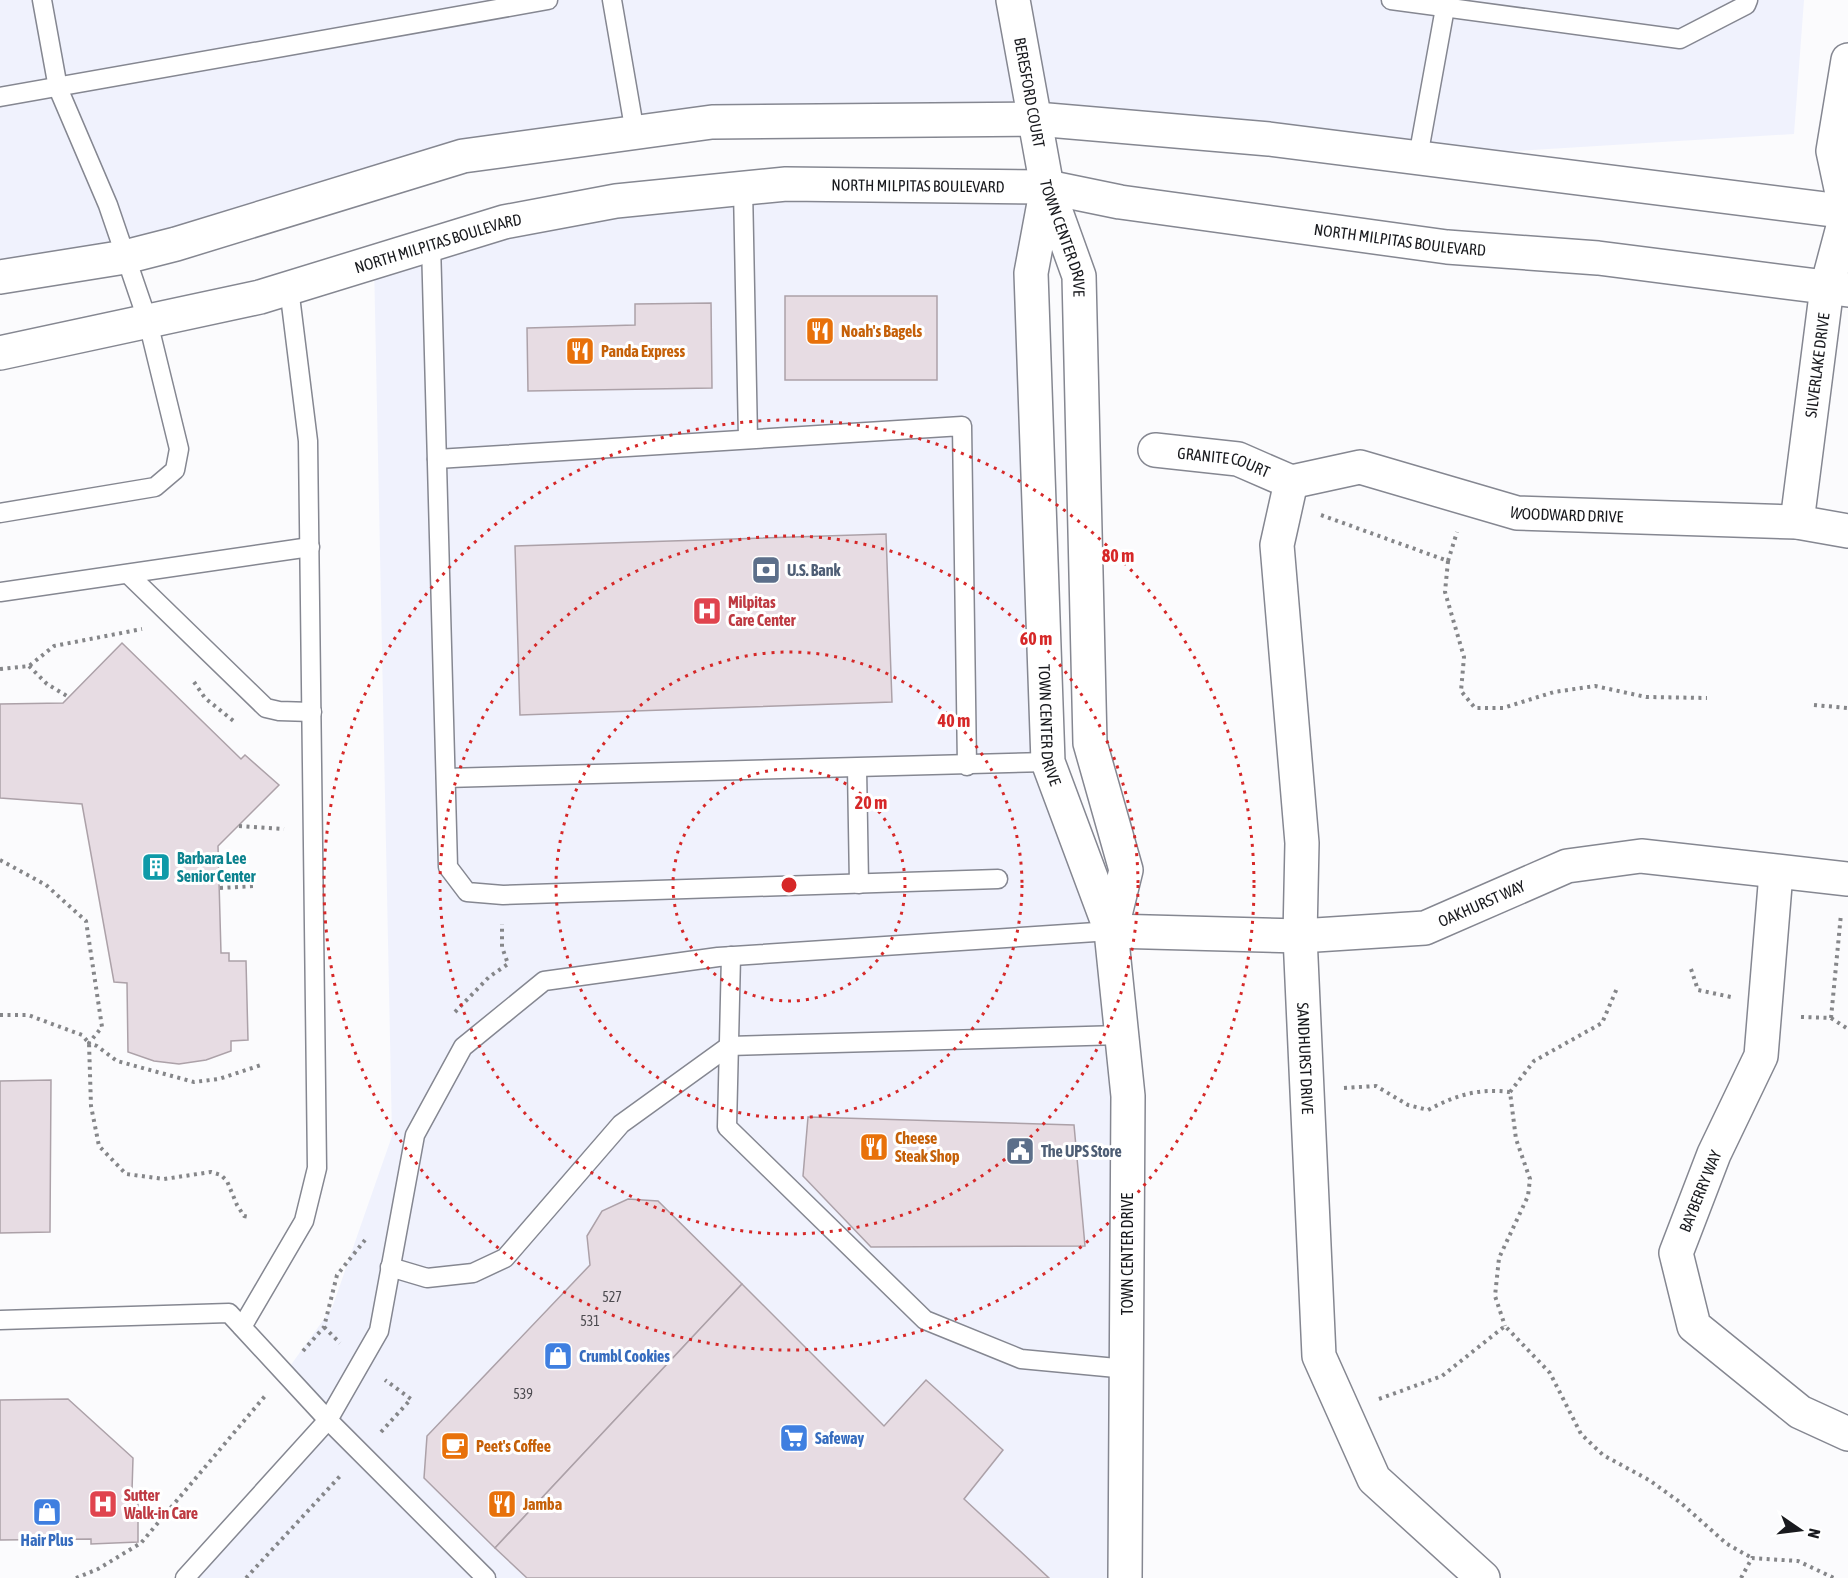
<svg xmlns="http://www.w3.org/2000/svg" width="1848" height="1578" font-family="'Asap Condensed',sans-serif">
  <style>
    .built { fill: #f0f2fd }
    .building { fill: #e7dce3; stroke: #aca1a8; stroke-width: 1.5 }
    .lines { fill: none; stroke-linecap: round; stroke-linejoin: round }
    .service-casing { stroke: #858791; stroke-width: 21 }
    .minor-casing { stroke: #858791; stroke-width: 36 }
    .secondary-casing { stroke: #858791; stroke-width: 36 }
    .path { stroke: #858689; stroke-width: 4; stroke-dasharray: 3 4.5; stroke-linecap: butt }
    .service { stroke: #fff; stroke-width: 18 }
    .minor { stroke: #fff; stroke-width: 33 }
    .secondary { stroke: #fff; stroke-width: 33 }
    .ring { fill: none; stroke: #d62828; stroke-width: 3; stroke-dasharray: 3 6 }
    .labels { text-anchor: middle; stroke-width: 6; stroke-linejoin: round; paint-order: stroke }
    .number-label { font-size: 14px; fill: #4c4a4f }
    .street-label { font-size: 16px; fill: #191a1e; stroke: #fff }
    .food-label { font-size: 16px; font-weight: bold; fill: #c56008; stroke: #fff; text-anchor: start }
    .service-label { font-size: 16px; font-weight: bold; fill: #4e5e75; stroke: #fff; text-anchor: start }
    .health-label { font-size: 16px; font-weight: bold; fill: #be3a42; stroke: #fff; text-anchor: start }
    .culture-label { font-size: 16px; font-weight: bold; fill: #0d838f; stroke: #fff; text-anchor: start }
    .shop-label { font-size: 16px; font-weight: bold; fill: #366cbe; stroke: #fff; text-anchor: start }
    .centre { fill: #d62828; stroke: #fff; stroke-width: 3 }
    .ring-label { font-size: 18px; text-anchor: middle; font-weight: bold; fill: #d62828; stroke: #fff; stroke-width: 6; stroke-linejoin: round; paint-order: stroke }
  </style>
  <rect width="100%" height="100%" fill="#fbfbfd"/>
  <g class="built">
    <polygon points="0,0 1804,0 1794,134 1418,157 1269,139 712,122 463,156 0,277"/>
    <polygon points="1047,187 1048,762 1111,931 1125,1578 185,1578 328,1420 285,1373 332,1308 392,1136 374,262 616,201"/>
  </g>
  <g class="building">
    <rect x="785" y="296" width="152" height="84"/>
    <polygon points="711,303 712,388 528,391 527,328 635,325 635,304"/>
    <polygon points="886,534 892,702 520,715 515,546"/>
    <polygon points="122,643 241,759 245,755 279,785 218,846 221,953 229,953 229,961 246,961 248,1040 231,1041 231,1051 206,1060 179,1064 154,1061 128,1052 127,983 114,982 82,804 0,798 0,704 63,703"/>
    <polygon points="51,1080 50,1232 0,1233 0,1081"/>
    <polygon points="808,1117 1074,1125 1085,1246 871,1247 803,1176"/>
    <polygon points="628,1199 658,1201 742,1284 495,1548 424,1478 427,1436 590,1265 587,1236 602,1211"/>
    <polygon points="742,1284 884,1426 926,1380 1003,1450 964,1499 1049,1578 527,1578 495,1548"/>
    <polygon points="68,1399 133,1458 132,1491 138,1491 138,1542 91,1544 91,1539 0,1540 0,1400"/>
  </g>
  <g class="lines">
    <g class="service-casing">
      <g id="service">
        <polyline points="612,0 635,133"/>
        <polyline points="1391,0 1680,39 1746,5 1748,0"/>
        <polyline points="0,97 548,0"/>
        <polyline points="1418,157 1445,8 1444,0"/>
        <polyline points="743,188 748,439"/>
        <polyline points="431,244 448,867 467,892 503,895 998,879"/>
        <polyline points="437,459 962,426 967,766"/>
        <polyline points="0,513 155,487 175,470 179,449 148,322 108,205 58,88 42,0"/>
        <polyline points="128,574 266,708 279,711 312,712"/>
        <polyline points="0,592 310,547"/>
        <polyline points="857,768 859,884"/>
        <polyline points="446,778 1048,762"/>
        <polyline points="731,956 727,1127 925,1320 1021,1359 1127,1369"/>
        <polyline points="390,1267 427,1278 473,1273 505,1258 621,1124 729,1046 1121,1035"/>
        <polyline points="0,1320 229,1313 328,1420 486,1578"/>
        <polyline points="242,1327 304,1221 317,1168 308,441 289,288"/>
        <polyline points="185,1578 328,1420 379,1331 415,1135 463,1047 544,981 718,957 1111,931"/>
      </g>
    </g>
    <g class="minor-casing">
      <g id="minor">
        <path id="s1" d="M 1013,0 L 1047,187 L 1079,276 L 1090,743 L 1126,870 L 1111,931"/>
        <path id="s2" d="M 1047,187 L 1031,273 L 1048,762 L 1111,931 L 1128,1096 L 1125,1578"/>
        <polyline points="1846,212 1833,151 1848,60"/>
        <path id="s3" d="M 1155,450 L 1238,459 L 1291,482"/>
        <path id="s4" d="M 1291,482 L 1277,545 L 1302,843 L 1300,936 L 1319,1356 L 1374,1479 L 1483,1578"/>
        <path id="s5" d="M 1291,482 L 1360,467 L 1517,513 L 1797,522 L 1848,531"/>
        <path id="s6" d="M 1797,522 L 1827,287 L 1848,208"/>
        <polyline points="1776,873 1761,1056 1714,1154 1676,1253 1694,1326 1800,1412 1848,1434"/>
        <path id="s7" d="M 1111,931 L 1300,936 L 1425,928 L 1567,866 L 1641,856 L 1848,879"/>
      </g>
    </g>
    <g class="secondary-casing">
      <g id="secondary">
        <polyline points="0,277 125,257 176,244 463,156 712,122 1036,119 1269,139 1848,212"/>
        <path id="s8" d="M 0,353 L 260,297 L 504,222 L 616,201 L 786,184 L 1047,187 L 1120,202 L 1447,247 L 1598,258 L 1848,290"/>
      </g>
    </g>
    <g class="path">
      <polyline points="1321,515 1448,561 1457,532"/>
      <polyline points="1448,561 1445,592 1464,657 1461,691 1475,708 1503,708 1554,692 1595,686 1646,697 1707,698"/>
      <polyline points="29,666 47,684 67,696"/>
      <polyline points="0,669 29,666 54,646 142,629"/>
      <polyline points="194,682 205,698 236,723"/>
      <polyline points="1814,705 1848,708"/>
      <polyline points="239,826 284,829"/>
      <polyline points="0,860 46,885 86,921 102,1027 89,1043 97,1046 117,1061 194,1082 219,1079 261,1065"/>
      <polyline points="220,888 255,886"/>
      <polyline points="1691,969 1698,990 1731,997"/>
      <polyline points="455,1012 489,977 508,964 502,947 502,924"/>
      <polyline points="0,1015 28,1015 82,1035 89,1043 91,1106 99,1146 126,1174 164,1179 211,1172 221,1175 227,1181 237,1205 244,1216 249,1217"/>
      <polyline points="1801,1017 1831,1018 1848,1029"/>
      <polyline points="1831,1018 1841,914"/>
      <path d="M 1344,1088 L 1376,1086 L 1408,1105 L 1428,1110 C 1456,1095 1479,1088 1510,1092 L 1516,1139 L 1530,1179 L 1528,1196 L 1499,1258 L 1495,1296 L 1505,1326"/>
      <polyline points="1510,1092 1534,1061 1602,1023 1618,986"/>
      <polyline points="324,1327 340,1343"/>
      <polyline points="303,1351 324,1327 337,1275 365,1240"/>
      <polyline points="1379,1399 1442,1376 1505,1326 1550,1373 1581,1434 1603,1455 1649,1480 1681,1503 1727,1544 1752,1558"/>
      <polyline points="381,1432 411,1399 385,1380"/>
      <polyline points="76,1578 98,1569 141,1543 265,1396"/>
      <polyline points="246,1578 341,1475"/>
      <polyline points="1741,1578 1752,1558 1798,1561 1834,1578"/>
    </g>
    <use href="#service" class="service"/>
    <use href="#minor" class="minor"/>
    <use href="#secondary" class="secondary"/>
  </g>
  <g class="ring">
    <circle cx="789" cy="885" r="116"/>
    <circle cx="789" cy="885" r="233"/>
    <circle cx="789" cy="885" r="349"/>
    <circle cx="789" cy="885" r="465"/>
  </g>
  <defs>
    <g id="restaurant-square" transform="scale(1.5)"><rect x="-9" y="-9" width="18" height="18" rx="4" fill="#e8710a" stroke="#fff"/><path d="M-5-6h1v4h1v-4h1v4h1v-4h1v5L-1.5 .5V6h-2V.5L-5-1ZM5-6V6H3V1.5H1.5Q1.5-4 5-6Z" fill="#fff"/></g>
    <g id="bank-square" transform="scale(1.5)"><rect x="-9" y="-9" width="18" height="18" rx="4" fill="#5c6f8a" stroke="#fff"/><path d="M-6-4H6V4H-6ZM0-2.3a2.3 2.3 0 1 0 0 4.6a2.3 2.3 0 1 0 0-4.6Z" fill="#fff"/></g>
    <g id="hospital-square" transform="scale(1.5)"><rect x="-9" y="-9" width="18" height="18" rx="4" fill="#e0444e" stroke="#fff"/><path d="M-5-5h3v3.5h4V-5h3V5h-3V1.5h-4V5h-3Z" fill="#fff"/></g>
    <g id="building-square" transform="scale(1.5)"><rect x="-9" y="-9" width="18" height="18" rx="4" fill="#0f9aa8" stroke="#fff"/><path d="M-4-6H4V6H1V3H-1V6H-4ZM-2.5-4.3h1.7v1.8h-1.7ZM.8-4.3h1.7v1.8H.8ZM-2.5-1h1.7V.8h-1.7ZM.8-1h1.7V.8H.8Z" fill="#fff"/></g>
    <g id="civic-square" transform="scale(1.5)"><rect x="-9" y="-9" width="18" height="18" rx="4" fill="#5c6f8a" stroke="#fff"/><path d="M-.6-6.5H3V-4.5H.6V-3L4-1V1h2V6H-6V1h2V-1L-.6-3ZM-1.2 2.5V6h2.4V2.5Z" fill="#fff"/></g>
    <g id="shop-square" transform="scale(1.5)"><rect x="-9" y="-9" width="18" height="18" rx="4" fill="#3f7fe0" stroke="#fff"/><path d="M-5-2.5h2.3a2.7 3.5 0 0 1 5.4 0H5L5.5 6h-11ZM-1.5-2.5h3a1.5 2.3 0 0 0-3 0Z" fill="#fff"/></g>
    <g id="supermarket-square" transform="scale(1.5)"><rect x="-9" y="-9" width="18" height="18" rx="4" fill="#3f7fe0" stroke="#fff"/><path d="M-6-5.5h2.5l.6 2H6L4.5 2H-2.5L-4.4-4H-6ZM-1.5 3.2a1.3 1.3 0 1 0 .1 0ZM3 3.2a1.3 1.3 0 1 0 .1 0Z" fill="#fff"/></g>
    <g id="cafe-square" transform="scale(1.5)"><rect x="-9" y="-9" width="18" height="18" rx="4" fill="#e8710a" stroke="#fff"/><path d="M-5.5-4.5H6V0H3Q3 3.5 0 3.5H-2.5Q-5.5 3.5-5.5 0ZM3-3.2v2h1.7v-2ZM-6 4.5H4V6H-6Z" fill="#fff"/></g>
  </defs>
  <g fill-rule="evenodd">
    <use href="#restaurant-square" x="820" y="331"/>
    <use href="#restaurant-square" x="580" y="351"/>
    <use href="#bank-square" x="766" y="570"/>
    <use href="#hospital-square" x="707" y="611"/>
    <use href="#building-square" x="156" y="867"/>
    <use href="#restaurant-square" x="874" y="1147"/>
    <use href="#civic-square" x="1020" y="1151"/>
    <use href="#shop-square" x="558" y="1356"/>
    <use href="#supermarket-square" x="794" y="1438"/>
    <use href="#cafe-square" x="455" y="1446"/>
    <use href="#hospital-square" x="103" y="1504"/>
    <use href="#restaurant-square" x="502" y="1504"/>
    <use href="#shop-square" x="47" y="1512"/>
  </g>
  <g class="labels">
    <g class="number-label">
      <text x="612" y="1302">527</text>
      <text x="590" y="1326">531</text>
      <text x="523" y="1399">539</text>
    </g>
    <g class="street-label">
      <text dy="6" stroke="none"><textPath href="#s1" startOffset="94">BERESFORD COURT</textPath></text>
      <text dy="6" stroke="none"><textPath href="#s8" startOffset="938">NORTH MILPITAS BOULEVARD</textPath></text>
      <text dy="6" stroke="none"><textPath href="#s8" startOffset="1424">NORTH MILPITAS BOULEVARD</textPath></text>
      <text dy="6" stroke="none"><textPath href="#s8" startOffset="452">NORTH MILPITAS BOULEVARD</textPath></text>
      <text dy="6" stroke="none"><textPath href="#s1" startOffset="244">TOWN CENTER DRIVE</textPath></text>
      <text dy="6" stroke="none"><textPath href="#s6" startOffset="158">SILVERLAKE DRIVE</textPath></text>
      <text dy="6" stroke="none"><textPath href="#s3" startOffset="70">GRANITE COURT</textPath></text>
      <text dy="6" stroke="none"><textPath href="#s5" startOffset="284">WOODWARD DRIVE</textPath></text>
      <text dy="6" stroke="none"><textPath href="#s2" startOffset="540">TOWN CENTER DRIVE</textPath></text>
      <text dy="6" stroke="none"><textPath href="#s7" startOffset="376">OAKHURST WAY</textPath></text>
      <text dy="6" stroke="none"><textPath href="#s4" startOffset="579">SANDHURST DRIVE</textPath></text>
      <text transform="translate(1700 1191) rotate(-68)" y="6">BAYBERRY WAY</text>
      <text transform="translate(1127 1254) rotate(-90)" y="6">TOWN CENTER DRIVE</text>
    </g>
    <g class="food-label">
      <text x="841" y="337">Noah's Bagels</text>
      <text x="601" y="357">Panda Express</text>
      <text x="895" y="1144">Cheese<tspan x="895" dy="18">Steak Shop</tspan></text>
      <text x="476" y="1452">Peet's Coffee</text>
      <text x="523" y="1510">Jamba</text>
    </g>
    <g class="service-label">
      <text x="787" y="576">U.S. Bank</text>
      <text x="1041" y="1157">The UPS Store</text>
    </g>
    <g class="health-label">
      <text x="728" y="608">Milpitas<tspan x="728" dy="18">Care Center</tspan></text>
      <text x="124" y="1501">Sutter<tspan x="124" dy="18">Walk-in Care</tspan></text>
    </g>
    <g class="culture-label">
      <text x="177" y="864">Barbara Lee<tspan x="177" dy="18">Senior Center</tspan></text>
    </g>
    <g class="shop-label">
      <text x="579" y="1362">Crumbl Cookies</text>
      <text x="815" y="1444">Safeway</text>
      <text x="47" y="1546" text-anchor="middle">Hair Plus</text>
    </g>
  </g>
  <circle cx="789" cy="885" r="9" class="centre"/>
  <g class="ring-label">
    <text x="1118" y="562">80 m</text>
    <text x="1036" y="645">60 m</text>
    <text x="954" y="727">40 m</text>
    <text x="871" y="809">20 m</text>
  </g>
  <g transform="translate(1800 1530) rotate(104)" stroke="#ffffff" stroke-width="4.5" paint-order="stroke">
  <path d="M0-4.5L10 22L0 15L-10 22Z" fill="#191a1e"/>
  <text y="-9" font-size="16" font-weight="bold" text-anchor="middle" fill="#191a1e">N</text>
  </g>
</svg>
